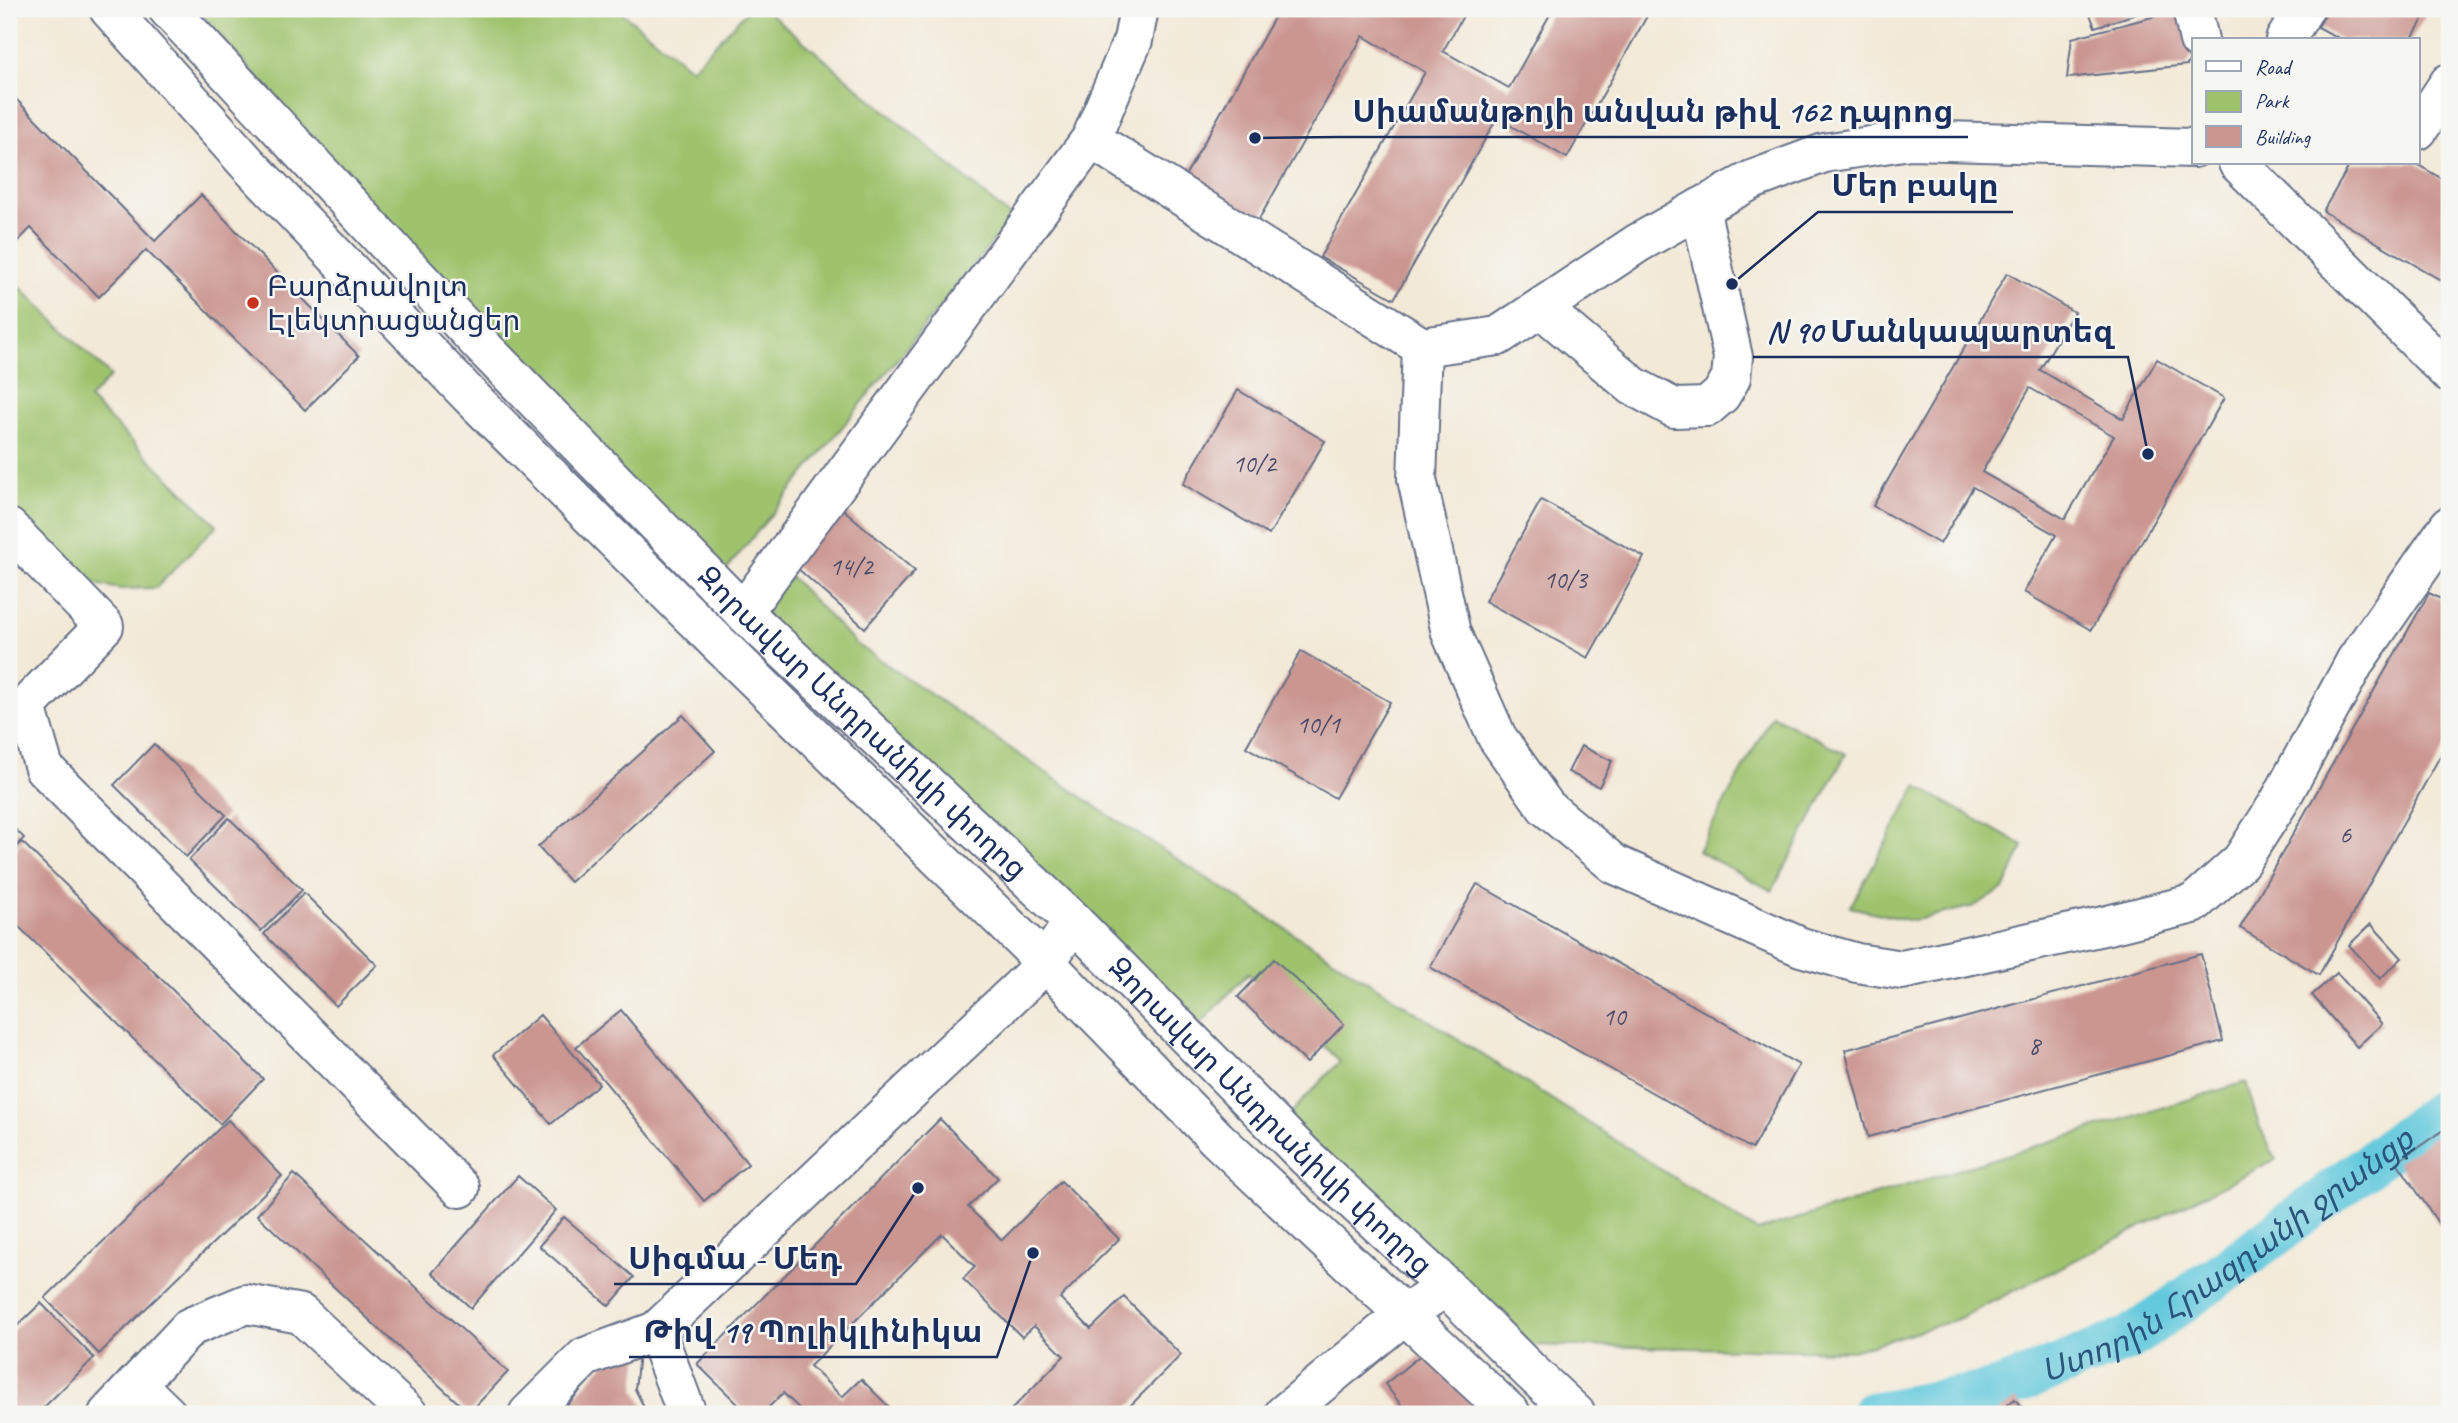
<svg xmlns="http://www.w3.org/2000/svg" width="2458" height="1423" font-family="Caveat,'Noto Sans Armenian',sans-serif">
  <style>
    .green { fill: #9fc36d; stroke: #5d7966; stroke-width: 2 }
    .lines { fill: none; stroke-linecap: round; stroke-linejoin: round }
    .canal { stroke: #5fc7dc; stroke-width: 44 }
    .building { fill: #cb9590; fill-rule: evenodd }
    .minor-casing { stroke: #677088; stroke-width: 42 }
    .major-casing { stroke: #677088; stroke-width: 42 }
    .minor { stroke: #fff; stroke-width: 38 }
    .major { stroke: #fff; stroke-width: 38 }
    .poi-dot { fill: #c8321e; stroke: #f6f6f2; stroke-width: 2.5 }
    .labels { text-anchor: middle; stroke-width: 5; stroke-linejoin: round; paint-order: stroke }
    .number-label { font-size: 26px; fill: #47486a }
    .poi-label { font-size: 30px; fill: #1b2f5e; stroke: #f6f6f2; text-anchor: start }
    .street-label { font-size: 30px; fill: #1b2f5e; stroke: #f6f6f2 }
    .water-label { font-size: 32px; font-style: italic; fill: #2c557e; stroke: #f6f6f2 }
    .leader { fill: none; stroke: #1b2f5e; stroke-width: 2.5 }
    .callout-dot { fill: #1b2f5e; stroke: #f6f6f2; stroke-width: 2.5 }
    .callout-label { font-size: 32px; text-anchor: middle; font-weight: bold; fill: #1b2f5e; stroke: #f6f6f2; stroke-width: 5; stroke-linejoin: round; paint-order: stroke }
  </style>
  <rect width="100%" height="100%" fill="#f6f6f2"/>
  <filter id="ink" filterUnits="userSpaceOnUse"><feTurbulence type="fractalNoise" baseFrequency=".0143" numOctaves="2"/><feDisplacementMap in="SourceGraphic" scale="14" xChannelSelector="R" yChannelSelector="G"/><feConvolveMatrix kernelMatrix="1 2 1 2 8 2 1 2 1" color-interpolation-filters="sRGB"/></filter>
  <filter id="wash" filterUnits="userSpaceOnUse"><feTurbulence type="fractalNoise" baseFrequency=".00686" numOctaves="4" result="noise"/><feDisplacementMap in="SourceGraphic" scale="28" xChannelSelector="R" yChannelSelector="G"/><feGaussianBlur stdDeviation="1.57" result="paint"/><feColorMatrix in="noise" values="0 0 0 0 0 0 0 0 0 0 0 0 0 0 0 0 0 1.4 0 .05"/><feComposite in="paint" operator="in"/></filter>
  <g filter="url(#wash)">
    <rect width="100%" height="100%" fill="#f3e9d7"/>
    <g class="green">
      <polygon points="197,9 618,9 691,69 749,9 765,9 1012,218 714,585 519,376"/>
      <polygon points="9,276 111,376 89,399 217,525 156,588 121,589 99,585 80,577 9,507"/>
      <polygon points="790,576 855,643 1110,816 1757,1231 2246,1082 2259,1126 2276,1159 1958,1319 1852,1351 1519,1345 1272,1133 1340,1061 1248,973 1180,1046 748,626"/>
      <polygon points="1772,715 1846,754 1772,891 1698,851"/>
      <polygon points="1917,786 2023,846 2005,888 1974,906 1912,921 1850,907"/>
    </g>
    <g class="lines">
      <path class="canal" id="s1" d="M 1872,1414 L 1993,1392 L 2130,1338 L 2237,1263 L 2449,1105"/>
    </g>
    <g id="blocks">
      <g class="building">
        <polygon points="1279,9 1467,9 1443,51 1509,88 1553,9 1651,9 1567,158 1497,118 1394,299 1320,257 1425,72 1363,36 1258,221 1184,178"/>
        <polygon points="2088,9 2152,9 2095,27"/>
        <polygon points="2328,9 2429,9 2411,40 2342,40 2318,27"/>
        <polygon points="2179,10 2193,53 2187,65 2067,78 2072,38"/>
        <polygon points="9,92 155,241 201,195 359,356 305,410 146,250 99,297 31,228 15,244 9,238"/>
        <polygon points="2351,163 2415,163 2449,183 2449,285 2323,211"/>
        <path d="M 2007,273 L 2074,312 L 2040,370 L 2123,419 L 2157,359 L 2224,398 L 2091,630 L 2024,592 L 2056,535 L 1973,487 L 1940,544 L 1873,506 ZM 2030,388 L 2114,436 L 2065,519 L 1982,472 Z"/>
        <polygon points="1238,390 1325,441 1269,535 1183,484"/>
        <polygon points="1541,500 1644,557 1588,658 1485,601"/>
        <polygon points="837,504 915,571 865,628 788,560"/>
        <polygon points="2429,593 2449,603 2449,740 2319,975 2240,928"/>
        <polygon points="1301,651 1390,702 1335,798 1246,747"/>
        <polygon points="683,715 715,751 570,882 538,847"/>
        <polygon points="154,744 226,815 186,857 114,785"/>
        <polygon points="1581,746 1612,761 1599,787 1568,772"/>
        <polygon points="229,818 302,890 261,931 189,860"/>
        <polygon points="9,823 24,838 9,853"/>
        <polygon points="22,842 263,1079 220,1124 9,917 9,855"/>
        <polygon points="1477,884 1799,1065 1752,1149 1430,967"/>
        <polygon points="304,893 377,965 336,1006 264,934"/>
        <polygon points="2371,924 2402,958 2380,979 2349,945"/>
        <polygon points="2201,954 2223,1041 1868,1137 1845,1050"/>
        <polygon points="1274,959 1344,1024 1307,1063 1238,997"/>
        <polygon points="2337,973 2382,1024 2357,1047 2312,995"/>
        <polygon points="621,1010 748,1164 704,1201 576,1047"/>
        <polygon points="540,1015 599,1084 551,1124 493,1055"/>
        <polygon points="940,1119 998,1178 968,1207 1002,1240 1061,1181 1119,1239 1060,1298 1091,1329 1124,1297 1181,1355 1122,1414 1007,1414 1064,1356 1034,1326 1022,1337 963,1279 975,1267 942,1234 810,1366 842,1397 861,1379 896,1414 805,1414 783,1393 762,1414 748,1414 697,1364"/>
        <polygon points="228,1120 282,1176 99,1354 45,1298"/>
        <polygon points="2449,1126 2449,1239 2397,1162"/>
        <polygon points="294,1174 508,1372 469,1413 257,1215"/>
        <polygon points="518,1176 556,1210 471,1308 432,1273"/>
        <polygon points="564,1217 634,1277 609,1306 539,1246"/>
        <polygon points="41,1303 94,1358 37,1414 9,1414 9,1334"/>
        <polygon points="1428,1349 1473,1407 1458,1414 1408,1414 1385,1384"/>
        <polygon points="639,1354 635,1389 646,1411 643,1414 559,1414 605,1363"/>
        <polygon points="2015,1399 2027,1414 1996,1414"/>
      </g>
    </g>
  </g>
  <g filter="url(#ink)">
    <use href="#blocks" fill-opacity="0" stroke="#677088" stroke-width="2"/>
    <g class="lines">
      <g class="minor-casing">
        <g id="minor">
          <polyline points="2192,9 2199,40"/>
          <polyline points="2285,40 2304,9"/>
          <polyline points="2418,130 2449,83"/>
          <polyline points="1091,139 1422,347 1498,336 1638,243 1700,208 1752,180 1824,153 1910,140 2194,148"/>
          <polyline points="2238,163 2449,373"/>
          <polyline points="1541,308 1633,386 1674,408 1707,407 1721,395 1731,378 1733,357 1700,208"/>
          <polyline points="1422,347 1417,479 1451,633 1497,737 1546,807 1614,864 1801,947 1857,963 1902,970 2108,925 2193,904 2241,861 2279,802 2356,660 2449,526"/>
          <polyline points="9,528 104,626 26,706 44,768 460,1188"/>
          <polyline points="743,612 1091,139 1133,40 1139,9"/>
          <polyline points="656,1331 687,1414"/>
          <polyline points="136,1384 167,1414"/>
          <polyline points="108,1414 190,1327 246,1304 301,1314 408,1414"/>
          <polyline points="528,1414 585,1357 656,1331 1046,963 1073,921"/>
          <polyline points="1284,1414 1405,1314 1446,1287"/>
        </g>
      </g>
      <g class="major-casing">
        <g id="major">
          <polyline points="109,9 247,163 468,394 716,641 1046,963 1217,1139 1511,1414"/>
          <path id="s2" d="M 168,9 L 483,347 L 743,612 L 1073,921 L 1305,1156 L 1446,1287 L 1530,1371 L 1576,1414"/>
        </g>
      </g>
      <use href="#minor" class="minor"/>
      <use href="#major" class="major"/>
    </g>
  </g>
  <circle class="poi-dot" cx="253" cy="303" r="7"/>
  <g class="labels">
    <g class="number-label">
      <text x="1254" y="472">10/2</text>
      <text x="851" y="575">14/2</text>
      <text x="1565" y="588">10/3</text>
      <text x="1318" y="733">10/1</text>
      <text x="2345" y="843">6</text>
      <text x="1614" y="1025">10</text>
      <text x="2034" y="1054">8</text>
    </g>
    <g class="poi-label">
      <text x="267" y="296">Բարձրավոլտ<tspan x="267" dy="34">Էլեկտրացանցեր</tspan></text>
    </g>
    <g class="street-label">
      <text dy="10" stroke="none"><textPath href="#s2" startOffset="996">Զորավար Անդրանիկի փողոց</textPath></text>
      <text dy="10" stroke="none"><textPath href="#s2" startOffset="1563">Զորավար Անդրանիկի փողոց</textPath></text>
    </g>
    <g class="water-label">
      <text dy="11" stroke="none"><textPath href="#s1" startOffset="396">Ստորին Հրազդանի ջրանցք</textPath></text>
    </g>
  </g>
  <path class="leader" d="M1255 138L1339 137H1968M1732 284L1818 212H2013M2148 454L2128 357H1753M918 1188L856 1284H614M1033 1253L997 1357H629"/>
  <g class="callout-dot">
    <circle cx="1255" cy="138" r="7"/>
    <circle cx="1732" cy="284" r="7"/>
    <circle cx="2148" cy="454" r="7"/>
    <circle cx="918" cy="1188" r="7"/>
    <circle cx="1033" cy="1253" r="7"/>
  </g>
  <g class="callout-label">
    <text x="1653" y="122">Սիամանթոյի անվան թիվ 162 դպրոց</text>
    <text x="1915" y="196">Մեր բակը</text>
    <text x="1940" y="342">N 90 Մանկապարտեզ</text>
    <text x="735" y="1269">Սիգմա - Մեդ</text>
    <text x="813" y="1342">Թիվ 19 Պոլիկլինիկա</text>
  </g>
  <rect width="2458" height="1423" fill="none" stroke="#f6f6f2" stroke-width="35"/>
  <rect x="2192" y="38" width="228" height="126" fill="#f6f6f2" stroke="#9ea6b7" stroke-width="2"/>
  <rect x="2206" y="61" width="35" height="10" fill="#ffffff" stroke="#9ea6b7" stroke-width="2"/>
  <text x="2255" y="74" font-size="21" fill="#1b2f5e">Road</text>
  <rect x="2206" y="91" width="35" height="21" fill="#9fc36d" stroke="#9ea6b7" stroke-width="2"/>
  <text x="2255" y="108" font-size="21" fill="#1b2f5e">Park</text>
  <rect x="2206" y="126" width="35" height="21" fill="#cb9590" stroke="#9ea6b7" stroke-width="2"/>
  <text x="2255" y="144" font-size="21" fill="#1b2f5e">Building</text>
</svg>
